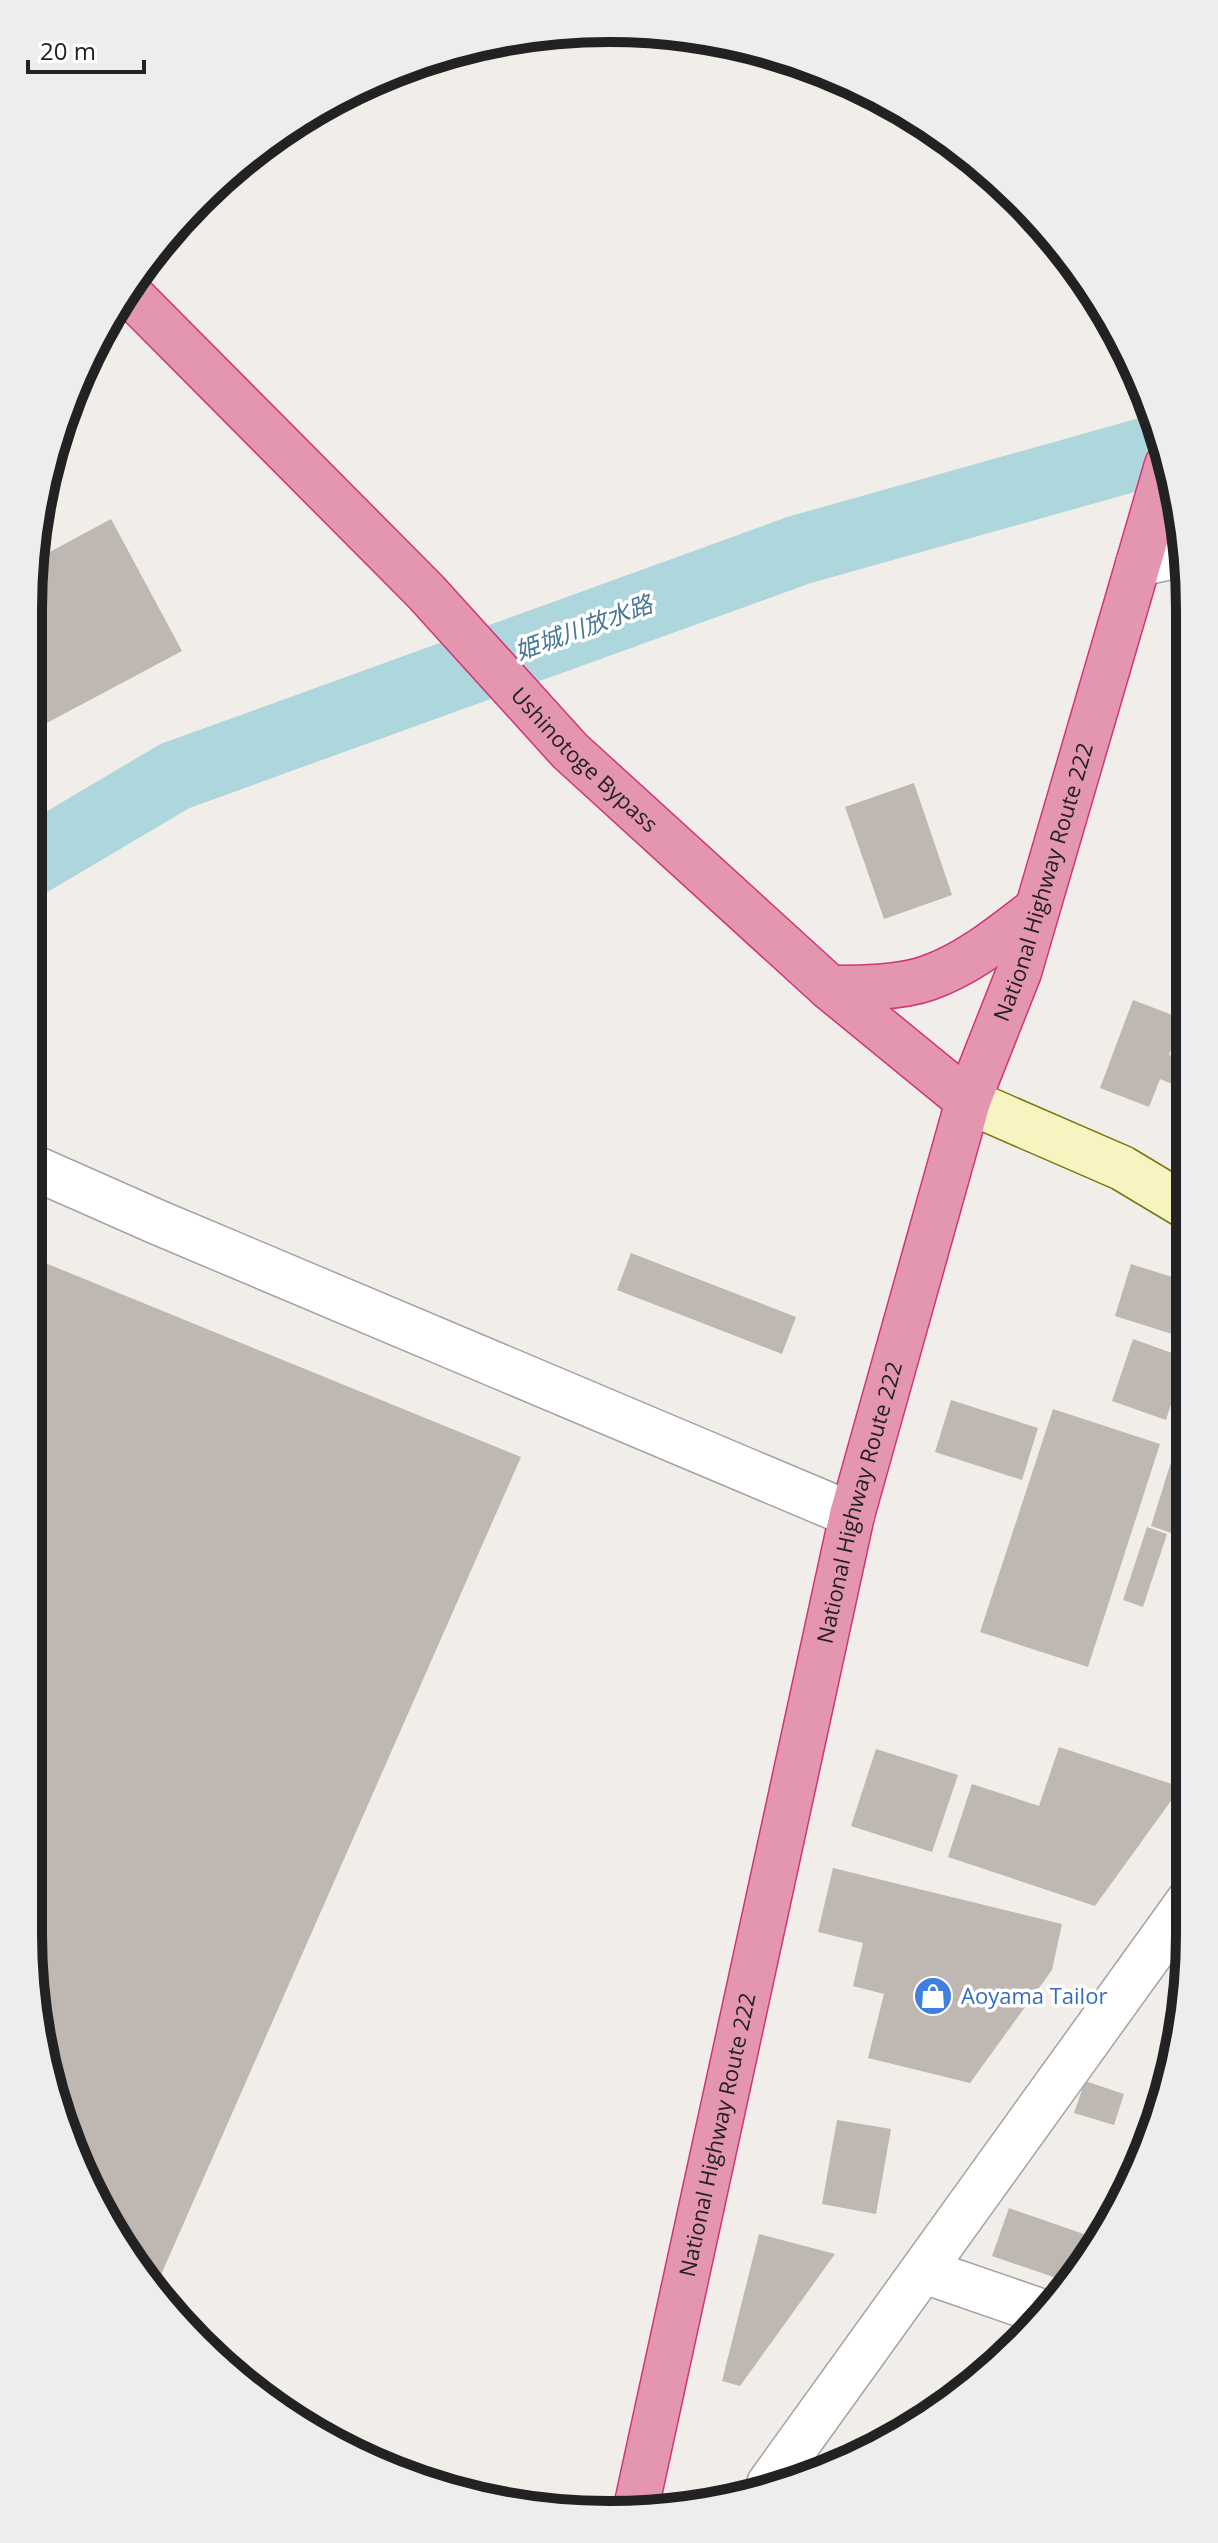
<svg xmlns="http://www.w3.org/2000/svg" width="1218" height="2543" font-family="'Open Sans','Noto Sans JP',sans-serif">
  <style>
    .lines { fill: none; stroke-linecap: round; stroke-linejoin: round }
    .river { stroke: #add7dc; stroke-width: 70 }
    .building { fill: #bfb7b2 }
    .street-casing { stroke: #a3a3a3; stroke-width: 47 }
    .secondary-casing { stroke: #77770b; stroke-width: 47 }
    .highway-casing { stroke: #d3337b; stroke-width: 47 }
    .street { stroke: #fff; stroke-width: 44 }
    .secondary { stroke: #f7f4c2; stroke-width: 44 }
    .highway { stroke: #e396ad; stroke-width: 44 }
    .labels { text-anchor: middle; stroke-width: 7; stroke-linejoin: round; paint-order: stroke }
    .street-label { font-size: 22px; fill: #222; stroke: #fff }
    .shop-label { font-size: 22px; fill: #366cbe; stroke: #fff; text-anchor: start }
    .water-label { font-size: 24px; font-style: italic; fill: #487896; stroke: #fff }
    .rim { fill: none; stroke: #222; stroke-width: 10 }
  </style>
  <rect width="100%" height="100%" fill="#f1eee9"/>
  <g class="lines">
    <polyline class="river" points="28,863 175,776 799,550 1162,448"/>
  </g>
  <g class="building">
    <polygon points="111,519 182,651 28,733 28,609 33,561"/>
    <polygon points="914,783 952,895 884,919 845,807"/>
    <polygon points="1133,1000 1183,1019 1169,1055 1187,1062 1187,1090 1160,1079 1149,1107 1100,1088"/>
    <polygon points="631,1253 796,1317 782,1354 617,1290"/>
    <polygon points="28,1256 521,1457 153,2293 59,2121 28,1934"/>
    <polygon points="1131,1264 1188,1282 1188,1339 1115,1316"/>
    <polygon points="1133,1339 1186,1358 1166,1420 1112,1401"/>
    <polygon points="951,1400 1038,1428 1022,1480 935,1452"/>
    <polygon points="1053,1409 1160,1444 1088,1667 980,1632"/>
    <polygon points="1171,1462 1188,1468 1189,1546 1181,1544 1183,1537 1151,1526"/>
    <polygon points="1147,1527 1167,1534 1143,1607 1123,1600"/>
    <polygon points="1059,1747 1181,1787 1095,1906 948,1857 972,1784 1039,1806"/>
    <polygon points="876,1749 958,1775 932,1852 851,1826"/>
    <polygon points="833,1868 1062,1924 1052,1970 970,2083 868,2058 884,1994 853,1986 863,1943 818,1932"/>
    <polygon points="1158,2080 1168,2084 1155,2125 1142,2120"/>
    <polygon points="1085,2081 1124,2094 1114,2125 1074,2113"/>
    <polygon points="837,2120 891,2129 876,2214 822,2204"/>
    <polygon points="1009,2208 1101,2240 1092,2256 1071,2283 992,2256"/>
    <polygon points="759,2234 835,2254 740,2386 722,2381"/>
  </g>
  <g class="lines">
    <g class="street-casing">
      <g id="street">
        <polyline points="1138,564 1185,554"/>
        <polyline points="28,1165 157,1222 852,1515"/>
        <polyline points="924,2271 1046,2313"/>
        <polyline points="769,2484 1190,1899"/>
      </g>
    </g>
    <g class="secondary-casing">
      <polyline id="secondary" points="968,1101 1122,1168 1187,1207"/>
    </g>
    <g class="highway-casing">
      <g id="highway">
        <path id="s1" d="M 125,289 L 426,592 L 570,751 L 830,988 L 968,1101"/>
        <path d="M 830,988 C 860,988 900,988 928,978 C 970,963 1003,935 1037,909"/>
        <path id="s2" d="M 636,2508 L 852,1515 L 968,1101 L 1019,972 L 1167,465"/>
      </g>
    </g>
    <use href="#street" class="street"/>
    <use href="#secondary" class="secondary"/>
    <use href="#highway" class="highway"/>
  </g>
  <defs>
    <g id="shop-disc" transform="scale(2)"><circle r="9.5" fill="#3f7fe0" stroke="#fff"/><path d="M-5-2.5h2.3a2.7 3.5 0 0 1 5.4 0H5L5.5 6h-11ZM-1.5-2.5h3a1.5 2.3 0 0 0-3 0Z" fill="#fff"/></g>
  </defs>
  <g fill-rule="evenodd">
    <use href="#shop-disc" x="933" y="1996"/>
  </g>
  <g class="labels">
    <g class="street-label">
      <text dy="8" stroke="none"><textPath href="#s1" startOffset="658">Ushinotoge Bypass</textPath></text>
      <text dy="8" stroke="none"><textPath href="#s2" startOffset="1678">National Highway Route 222</textPath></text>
      <text dy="8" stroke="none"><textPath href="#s2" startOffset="1030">National Highway Route 222</textPath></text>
      <text dy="8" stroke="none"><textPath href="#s2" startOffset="382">National Highway Route 222</textPath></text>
    </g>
    <g class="shop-label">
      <text x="961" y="2004">Aoyama Tailor</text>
    </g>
    <g class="water-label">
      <text transform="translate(584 628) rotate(-20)" y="8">姫城川放水路</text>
    </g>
  </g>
  <path d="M0 0H1218V2543H0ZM609 42H609A567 567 0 0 1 1176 609V1934A567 567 0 0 1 609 2501H609A567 567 0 0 1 42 1934V609A567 567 0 0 1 609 42Z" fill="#ededed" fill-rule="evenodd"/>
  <path class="rim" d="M609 42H609A567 567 0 0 1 1176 609V1934A567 567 0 0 1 609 2501H609A567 567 0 0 1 42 1934V609A567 567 0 0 1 609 42Z"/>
  <path d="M28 60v12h116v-12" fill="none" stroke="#222222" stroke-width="4"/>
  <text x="40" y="60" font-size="24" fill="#222222" stroke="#ffffff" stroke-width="6" paint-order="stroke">20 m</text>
</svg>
